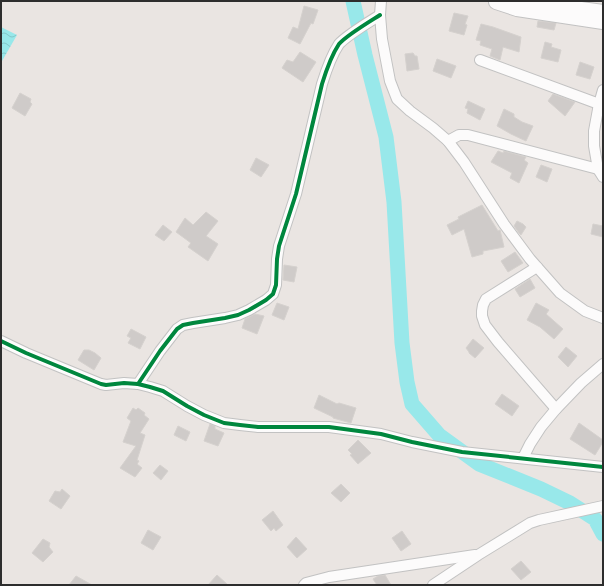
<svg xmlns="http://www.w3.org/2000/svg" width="604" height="586" font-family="Commissioner,sans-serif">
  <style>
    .water { fill: url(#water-waves) }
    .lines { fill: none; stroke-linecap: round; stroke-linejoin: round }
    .river { stroke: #98e8ea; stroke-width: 15 }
    .building { fill: #cfcbc9; stroke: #d5d1ce }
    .minor-casing { stroke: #c2c2c2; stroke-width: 12 }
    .secondary-casing { stroke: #c2c2c2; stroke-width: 16 }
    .minor { stroke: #fcfbfb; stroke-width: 10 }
    .secondary { stroke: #fcfbfb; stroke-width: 14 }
    .cycleway-casing { stroke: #fff; stroke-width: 6 }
    .cycleway { stroke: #00873e; stroke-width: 4 }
  </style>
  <defs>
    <pattern id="water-waves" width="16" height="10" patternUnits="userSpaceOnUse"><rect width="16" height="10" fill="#98e8ea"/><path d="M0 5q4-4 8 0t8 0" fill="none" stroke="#83c7c9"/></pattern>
  </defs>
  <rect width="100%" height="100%" fill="#eae5e2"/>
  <polygon class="water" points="1,27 17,35 2,61 1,60"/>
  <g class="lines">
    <polyline class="river" points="353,1 365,55 386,137 394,202 402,343 407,382 412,404 439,435 479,464 541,489 570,503 595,519 603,534"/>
  </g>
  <g class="building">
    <polygon points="304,6 318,10 313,24 311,23 300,44 288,38 293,27 298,29"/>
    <polygon points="454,13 468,16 465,24 467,25 464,35 449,31"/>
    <polygon points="538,21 556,23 554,30 537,27"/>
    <polygon points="481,24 493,27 521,37 519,52 503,47 500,60 490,56 492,49 480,45 481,41 476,40"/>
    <polygon points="545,42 552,44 551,47 561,50 558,62 541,58"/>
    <polygon points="300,52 316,62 303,82 282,68 287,60 293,62"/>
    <polygon points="413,53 415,56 417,56 419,69 407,71 405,54"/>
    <polygon points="437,59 456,66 451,78 433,71"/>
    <polygon points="580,62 594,67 590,79 576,75"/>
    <polygon points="20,93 31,99 30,102 32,104 25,116 12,108"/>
    <polygon points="553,94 575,102 565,116 548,101"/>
    <polygon points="468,101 485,109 480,120 467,113 468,109 465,108"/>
    <polygon points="504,109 514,114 514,117 522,122 533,126 526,141 511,134 497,126"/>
    <polygon points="498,151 503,153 504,151 526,157 524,160 528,163 519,183 510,178 512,173 491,162"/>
    <polygon points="256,158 269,165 261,177 250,170"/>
    <polygon points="541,165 552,169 547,182 536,177"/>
    <polygon points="482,205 498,231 500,230 504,247 483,251 483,254 472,257 464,229 452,235 447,225 459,219 458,217"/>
    <polygon points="206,212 218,221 206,236 218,244 208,261 188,247 191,243 176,232 185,218 193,225"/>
    <polygon points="517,221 523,224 526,227 521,235 519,233 514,226"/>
    <polygon points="593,224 603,226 603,237 591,234"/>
    <polygon points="163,225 172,232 164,241 155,235"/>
    <polygon points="515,252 523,263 508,272 501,261"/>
    <polygon points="284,265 297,267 294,282 283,280"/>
    <polygon points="530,279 535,288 520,297 515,289"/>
    <polygon points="277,303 289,307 284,320 272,315"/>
    <polygon points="536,303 549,310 546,314 563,329 554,339 540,327 527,320"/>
    <polygon points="255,314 264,316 257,334 242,328 245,319"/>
    <polygon points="131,329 146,337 140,349 128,343 131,338 127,336"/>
    <polygon points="473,339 484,348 475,358 469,353 469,352 466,348"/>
    <polygon points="566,347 577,356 568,367 558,357"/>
    <polygon points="84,350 89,350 95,353 101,358 94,370 78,360"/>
    <polygon points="502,394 519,406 512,416 495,404"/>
    <polygon points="319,395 337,404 339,403 356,408 351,423 333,418 333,417 314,408"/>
    <polygon points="133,408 136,410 138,408 145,413 144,415 149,419 140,433 145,435 137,460 139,461 137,464 142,468 135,477 120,468 136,446 123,442 131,421 127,418"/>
    <polygon points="579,423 603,440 603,442 595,455 570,439"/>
    <polygon points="210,424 215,426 215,429 224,433 218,446 204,441"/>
    <polygon points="178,426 190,432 186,441 174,435"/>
    <polygon points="358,440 371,453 358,464 350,455 352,454 348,450"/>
    <polygon points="160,465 168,471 161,480 153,473"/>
    <polygon points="341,484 350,493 341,502 331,493"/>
    <polygon points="62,489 70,496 61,509 49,501 55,491 60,492"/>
    <polygon points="273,511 283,525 276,531 274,528 271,531 262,520"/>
    <polygon points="148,530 161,537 153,550 141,543"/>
    <polygon points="402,531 411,544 401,551 392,538"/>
    <polygon points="296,537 307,549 297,558 287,547"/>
    <polygon points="43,539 50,543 49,547 53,552 43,562 32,553"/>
    <polygon points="521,561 531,572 521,580 511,569"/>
    <polygon points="217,575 228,585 208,585"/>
    <polygon points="385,575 391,585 377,585 373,579 378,576"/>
    <polygon points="76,576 92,585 69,585"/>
  </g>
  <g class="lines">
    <g class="minor-casing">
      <g id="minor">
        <polyline points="381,1 380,15 382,39 390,81 397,99 410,111 433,128 448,141 464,162 504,224 530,259 560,293 585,311 603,318"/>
        <polyline points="480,60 599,104"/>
        <polyline points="603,90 599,104 594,131 594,146 598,169 603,177"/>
        <polyline points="448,141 459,135 468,135 598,169"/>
        <polyline points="537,267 486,299 483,305 482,311 482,316 485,325 498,342 556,409"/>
        <polyline points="1,341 26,353 101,384 106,385 124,383 138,384 150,387 163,391 187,406 204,415 224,423 240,425 258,427 329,427 381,434 412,442 462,452 603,467"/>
        <path d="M 138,384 L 160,351 L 177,329 L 183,325 L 193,323 L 225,318 L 238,315 L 249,310 L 266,300 L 273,294 L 276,285 L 277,259 L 279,246 L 296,194 L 322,84 C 326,71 331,56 339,44 C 347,35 369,22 380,15"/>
        <polyline points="523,458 530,444 541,427 556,409 581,383 603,364"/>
        <polyline points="304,585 306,583 329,577 475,555"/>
        <polyline points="433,585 478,555 530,523 539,520 603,506"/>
      </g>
    </g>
    <g class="secondary-casing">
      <g id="secondary">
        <polyline points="523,1 603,12"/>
        <polyline points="496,2 517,9 603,22"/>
      </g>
    </g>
    <use href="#minor" class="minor"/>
    <use href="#secondary" class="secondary"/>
    <g class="cycleway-casing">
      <g id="cycleway">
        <polyline points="1,341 26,353 101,384 106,385 124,383 138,384 150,387 163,391 187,406 204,415 224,423 240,425 258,427 329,427 381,434 412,442 462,452 603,467"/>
        <path d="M 138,384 L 160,351 L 177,329 L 183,325 L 193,323 L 225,318 L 238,315 L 249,310 L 266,300 L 273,294 L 276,285 L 277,259 L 279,246 L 296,194 L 322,84 C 326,71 331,56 339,44 C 347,35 369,22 380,15"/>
      </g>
    </g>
    <use href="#cycleway" class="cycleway"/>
  </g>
  <rect width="604" height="586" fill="none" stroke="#2d2d2d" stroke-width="4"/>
</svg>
